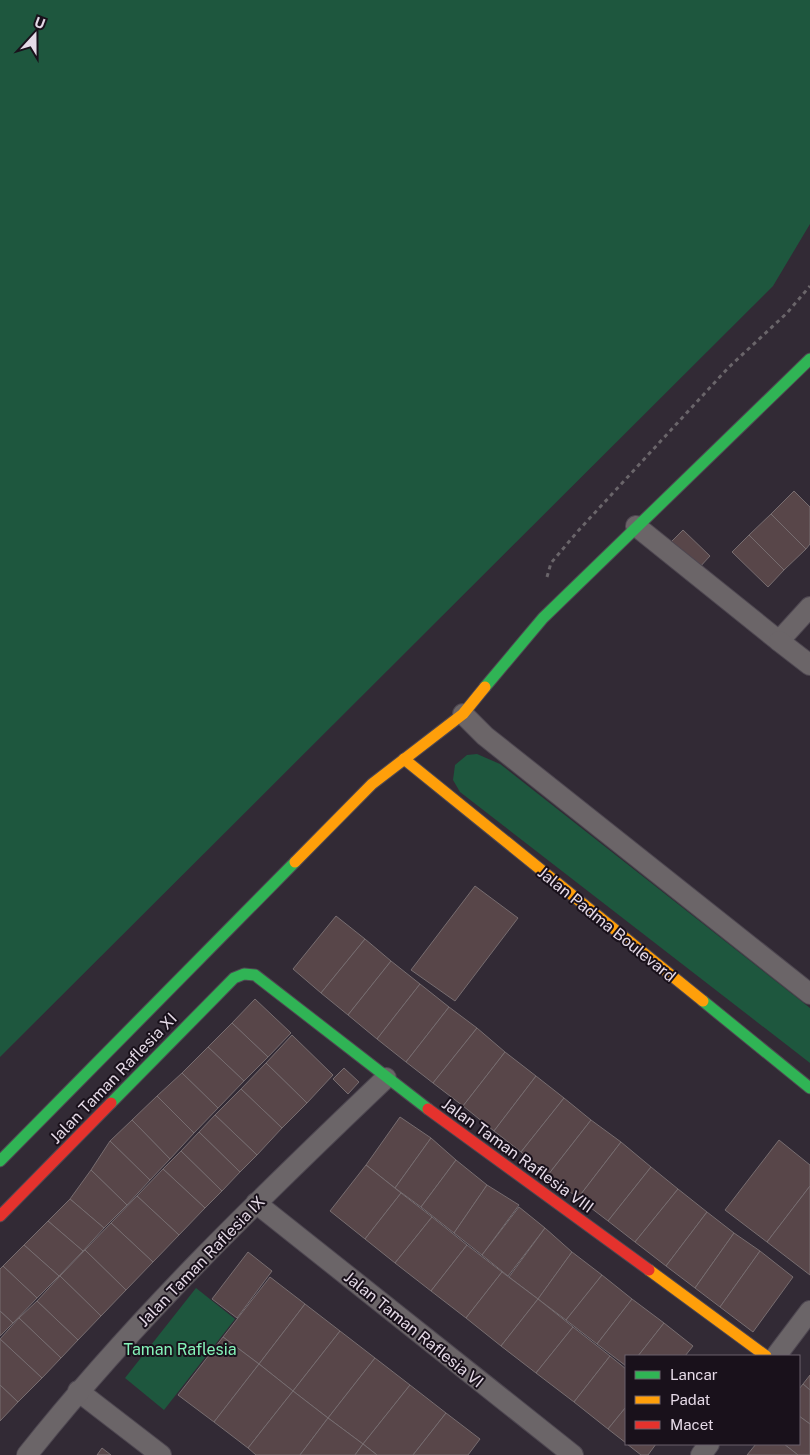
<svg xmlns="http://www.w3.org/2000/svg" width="810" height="1455" font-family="'Public Sans',sans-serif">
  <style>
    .green { fill: #1e573e }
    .building { fill: #584649; stroke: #776d70 }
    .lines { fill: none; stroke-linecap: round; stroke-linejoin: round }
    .street-casing { stroke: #4e4751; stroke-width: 22 }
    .fast-casing { stroke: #4e4751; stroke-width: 13 }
    .slow-casing { stroke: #4e4751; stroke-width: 13 }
    .jam-casing { stroke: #4e4751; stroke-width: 13 }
    .path { stroke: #6a656a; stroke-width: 3; stroke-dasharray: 4 4; stroke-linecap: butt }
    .street { stroke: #6b6568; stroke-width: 20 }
    .fast { stroke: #30b455; stroke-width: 11 }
    .slow { stroke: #ff9f0a; stroke-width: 11 }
    .jam { stroke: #e5322d; stroke-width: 11 }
    .labels { text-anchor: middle; stroke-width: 4; stroke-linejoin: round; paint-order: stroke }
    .street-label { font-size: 16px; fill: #e5dae7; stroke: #19111b }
    .park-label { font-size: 16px; fill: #85f3b9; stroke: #19111b }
  </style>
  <rect width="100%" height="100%" fill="#322a35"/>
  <g class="green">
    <polygon points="0,0 810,0 810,224 773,286 0,1057"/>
    <polygon points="477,754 500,764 810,1008 810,1063 460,792 453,780 455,765 467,755"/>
    <polygon points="196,1288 235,1319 164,1410 125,1378"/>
  </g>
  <g class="building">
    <polygon points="794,491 810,507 810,544 806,549 771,514"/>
    <polygon points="771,514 806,549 784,570 749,535"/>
    <polygon points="683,530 710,556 698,569 670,543"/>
    <polygon points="749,535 784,570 768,587 732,552"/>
    <polygon points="475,886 518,918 455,1001 411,970"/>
    <polygon points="336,916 365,939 321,993 293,969"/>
    <polygon points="365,939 391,961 348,1015 321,993"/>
    <polygon points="391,961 420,984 377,1039 348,1015"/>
    <polygon points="420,984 449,1007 406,1062 377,1039"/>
    <polygon points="255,999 291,1033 268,1057 232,1023"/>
    <polygon points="449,1007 477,1028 433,1083 406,1062"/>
    <polygon points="232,1023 268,1057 244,1081 208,1047"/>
    <polygon points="477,1028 505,1052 463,1106 433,1083"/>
    <polygon points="292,1035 333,1075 307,1103 266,1063"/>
    <polygon points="208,1047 244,1081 218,1108 182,1073"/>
    <polygon points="505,1052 536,1076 494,1131 463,1106"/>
    <polygon points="266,1063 307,1103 282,1128 241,1089"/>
    <polygon points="344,1068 359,1082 348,1094 333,1079"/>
    <polygon points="182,1073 218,1108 194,1133 157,1096"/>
    <polygon points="536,1076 564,1098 521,1152 494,1131"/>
    <polygon points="241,1089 282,1128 257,1155 215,1115"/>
    <polygon points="157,1096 194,1133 170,1159 132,1120"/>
    <polygon points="564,1098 591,1120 548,1175 521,1152"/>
    <polygon points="215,1115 257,1155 240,1172 199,1132"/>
    <polygon points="400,1117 431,1138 395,1188 366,1165"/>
    <polygon points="132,1120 170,1159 150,1180 110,1141"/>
    <polygon points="591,1120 621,1142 578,1198 548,1175"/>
    <polygon points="199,1132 240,1172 222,1191 181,1151"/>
    <polygon points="431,1138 456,1160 421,1207 395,1188"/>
    <polygon points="779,1140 810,1165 810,1186 767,1242 725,1210"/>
    <polygon points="110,1141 150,1180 127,1205 91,1170"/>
    <polygon points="621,1142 651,1167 608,1221 578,1198"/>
    <polygon points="181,1151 222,1191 205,1208 163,1169"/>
    <polygon points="456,1160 487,1185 454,1233 421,1207"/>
    <polygon points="366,1165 401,1193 365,1239 330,1211"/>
    <polygon points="651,1167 678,1189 635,1242 608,1221"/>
    <polygon points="163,1169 205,1208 179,1235 137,1196"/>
    <polygon points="91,1170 127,1205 104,1228 70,1199"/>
    <polygon points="487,1185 519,1205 482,1255 454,1233"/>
    <polygon points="810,1186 810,1275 767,1242"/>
    <polygon points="678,1189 707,1212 666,1266 635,1242"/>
    <polygon points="401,1193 432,1217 395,1263 365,1239"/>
    <polygon points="137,1196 179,1235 153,1262 111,1223"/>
    <polygon points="70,1199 104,1228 83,1251 48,1221"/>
    <polygon points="519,1207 545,1228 508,1276 482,1255"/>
    <polygon points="707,1212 734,1233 695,1288 666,1266"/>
    <polygon points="432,1217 467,1245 431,1291 395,1263"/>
    <polygon points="48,1221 83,1251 59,1276 24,1245"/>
    <polygon points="111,1223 153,1262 126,1290 85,1250"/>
    <polygon points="545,1228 572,1252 538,1299 509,1277"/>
    <polygon points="734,1233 760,1251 720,1307 695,1288"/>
    <polygon points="24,1245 59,1276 37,1298 3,1266"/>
    <polygon points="467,1245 502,1272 466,1318 431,1291"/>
    <polygon points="85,1250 126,1290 101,1316 60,1276"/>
    <polygon points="760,1251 793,1277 753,1332 720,1307"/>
    <polygon points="248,1252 272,1271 237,1318 212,1299"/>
    <polygon points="572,1252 602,1275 566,1320 538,1299"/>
    <polygon points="3,1266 37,1298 13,1323 0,1311 0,1269"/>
    <polygon points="502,1272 538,1299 501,1346 466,1318"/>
    <polygon points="602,1275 632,1299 597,1344 566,1320"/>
    <polygon points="60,1276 101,1316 78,1340 37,1301"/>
    <polygon points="270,1277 305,1304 259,1364 223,1337"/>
    <polygon points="538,1299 573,1327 536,1373 501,1346"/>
    <polygon points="632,1299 664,1323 638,1356 626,1356 626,1366 597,1344"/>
    <polygon points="37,1301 78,1340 61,1358 19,1318"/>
    <polygon points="305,1304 340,1331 293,1391 259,1364"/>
    <polygon points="0,1311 13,1323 0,1336"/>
    <polygon points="19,1318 61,1358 42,1378 0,1339"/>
    <polygon points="664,1323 693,1346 685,1356 638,1356"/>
    <polygon points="573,1327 610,1356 574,1402 536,1373"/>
    <polygon points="340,1331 375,1358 328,1418 293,1391"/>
    <polygon points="223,1337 259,1364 214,1422 178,1395"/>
    <polygon points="0,1339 42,1378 18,1402 0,1385"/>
    <polygon points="610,1356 626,1369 626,1407 608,1429 574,1402"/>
    <polygon points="375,1358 410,1385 363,1444 328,1418"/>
    <polygon points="259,1364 293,1391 248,1448 214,1422"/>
    <polygon points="810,1375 810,1390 803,1384"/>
    <polygon points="803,1384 810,1390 810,1424 799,1416 799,1389"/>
    <polygon points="0,1385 18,1402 0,1421"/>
    <polygon points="410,1385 446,1413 413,1455 377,1455 363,1444"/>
    <polygon points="293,1391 328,1418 300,1455 256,1455 248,1448"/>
    <polygon points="626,1407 626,1443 608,1429"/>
    <polygon points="446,1413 480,1439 468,1455 413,1455"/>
    <polygon points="799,1416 810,1424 810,1455 798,1455 784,1444 799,1444"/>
    <polygon points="328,1418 363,1444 355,1455 300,1455"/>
    <polygon points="363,1444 377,1455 355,1455"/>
    <polygon points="627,1444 656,1444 648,1455 641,1455"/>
    <polygon points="756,1444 784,1444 798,1455 747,1455"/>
    <polygon points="102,1448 111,1455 97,1455"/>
  </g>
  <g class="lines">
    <g class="street-casing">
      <g id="street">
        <polyline points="636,526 779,641 810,607"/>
        <polyline points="779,641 810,665"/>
        <polyline points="463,714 485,736 810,994"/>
        <polyline points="256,1203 573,1455"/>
        <polyline points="776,1356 810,1311"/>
        <polyline points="78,1391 161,1455"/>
        <path d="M 27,1455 C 135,1319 260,1198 386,1078"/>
        <polyline points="701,1455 709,1444"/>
      </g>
    </g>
    <g class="fast-casing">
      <g id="fast">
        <polyline points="485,687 543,618 810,359"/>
        <polyline points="703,1001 810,1088"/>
        <polyline points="111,1103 234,978 244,974 255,975 428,1109"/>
        <polyline points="0,1161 295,862"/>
      </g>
    </g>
    <g class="slow-casing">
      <g id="slow">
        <polyline points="404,759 703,1001"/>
        <polyline points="295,862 372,784 463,714 485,687"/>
        <polyline points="649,1270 766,1356"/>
      </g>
    </g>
    <g class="jam-casing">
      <g id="jam">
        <polyline points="428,1109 649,1270"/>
        <polyline points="0,1216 111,1103"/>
      </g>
    </g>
    <polyline class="path" points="547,577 551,563 578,531 728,368 787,313 810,286"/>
    <use href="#street" class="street"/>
    <use href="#fast" class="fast"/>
    <use href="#slow" class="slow"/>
    <use href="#jam" class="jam"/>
  </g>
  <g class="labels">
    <g class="street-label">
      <text transform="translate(607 924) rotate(39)" y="6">Jalan Padma Boulevard</text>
      <text transform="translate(113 1078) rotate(-46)" y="6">Jalan Taman Raflesia XI</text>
      <text transform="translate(518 1155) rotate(36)" y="6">Jalan Taman Raflesia VIII</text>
      <text transform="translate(201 1261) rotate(-46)" y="6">Jalan Taman Raflesia IX</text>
      <text transform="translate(414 1329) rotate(39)" y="6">Jalan Taman Raflesia VI</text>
    </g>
    <g class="park-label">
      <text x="180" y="1355">Taman Raflesia</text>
    </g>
  </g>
  <rect x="625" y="1355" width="175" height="90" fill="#19111b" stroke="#6b616d"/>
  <rect x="635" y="1371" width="25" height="8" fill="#30b455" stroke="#6b616d"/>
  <text x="670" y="1380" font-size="15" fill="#e5dae7">Lancar</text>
  <rect x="635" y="1396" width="25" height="8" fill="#ff9f0a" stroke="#6b616d"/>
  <text x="670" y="1405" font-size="15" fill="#e5dae7">Padat</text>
  <rect x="635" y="1421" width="25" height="8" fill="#e5322d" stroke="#6b616d"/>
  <text x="670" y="1430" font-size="15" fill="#e5dae7">Macet</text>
  <g transform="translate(35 35) rotate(21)" stroke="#19111b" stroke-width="4" paint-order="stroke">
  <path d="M0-4L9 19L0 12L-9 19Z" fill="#e5dae7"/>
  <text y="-8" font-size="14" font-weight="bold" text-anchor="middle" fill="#e5dae7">U</text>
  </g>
</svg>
